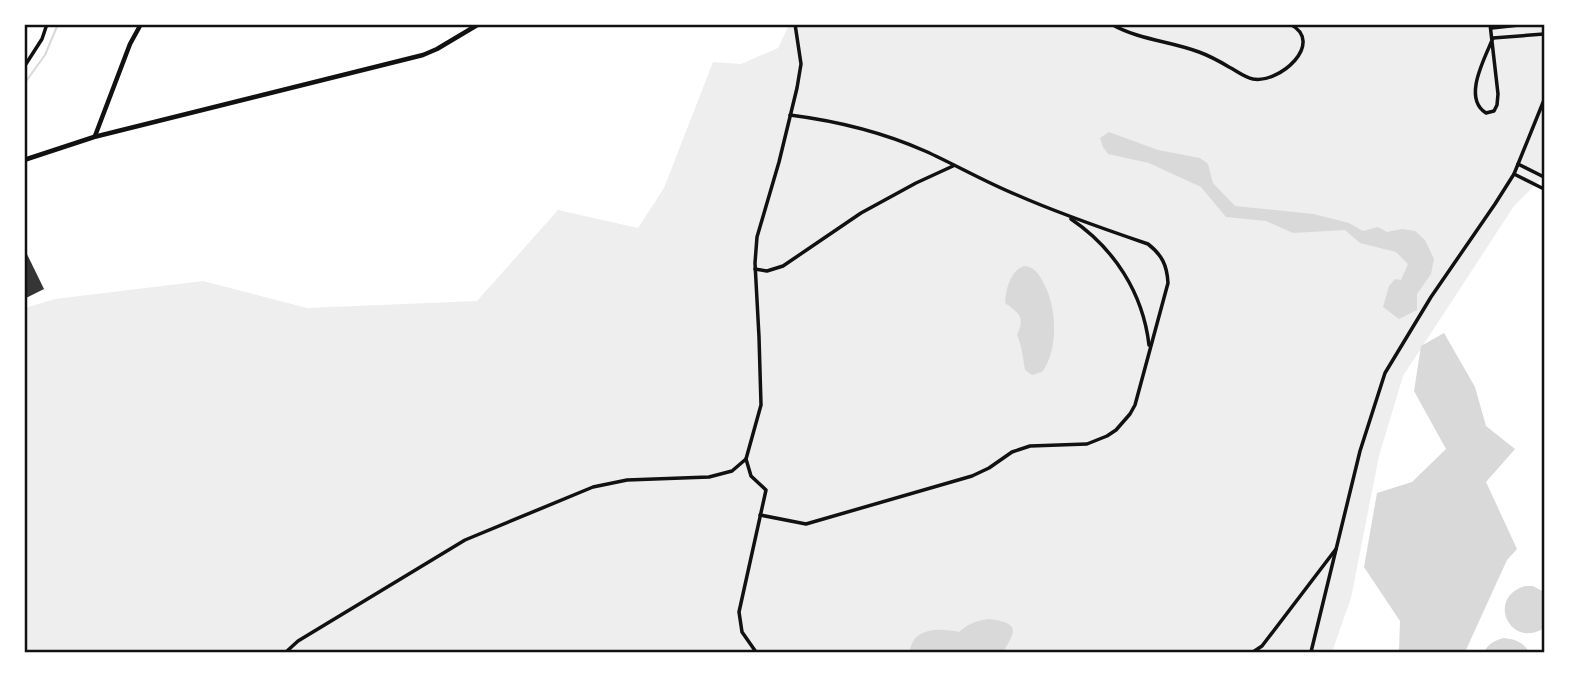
<svg xmlns="http://www.w3.org/2000/svg" width="1569" height="677" font-family="Karla,sans-serif">
  <style>
    .green { fill: #eee }
    .water { fill: #d9d9d9 }
    .lines { fill: none; stroke-linecap: round; stroke-linejoin: round }
    .stream { stroke: #d9d9d9; stroke-width: 2 }
    .building { fill: #353535 }
    .minor { stroke: #111; stroke-width: 3.5 }
    .tertiary { stroke: #111; stroke-width: 4.5 }
    .neatline { fill: none; stroke: #111; stroke-width: 2.5 }
  </style>
  <rect width="100%" height="100%" fill="#fff"/>
  <polygon class="green" points="787,25 1544,25 1544,176 1514,206 1403,376 1379,456 1351,598 1332,652 25,652 25,308 55,299 203,281 307,308 477,301 558,210 638,228 664,188 713,62 741,64 778,48 788,27"/>
  <g class="water">
    <polygon points="1109,132 1158,150 1200,158 1208,164 1213,183 1235,206 1313,214 1349,223 1363,231 1378,227 1387,232 1402,229 1415,231 1425,240 1434,259 1431,274 1417,294 1417,310 1399,319 1383,307 1389,286 1395,279 1401,280 1408,264 1396,252 1360,243 1345,230 1293,233 1266,221 1226,217 1201,187 1149,163 1108,154 1103,147 1100,138"/>
    <path d="M 1024,266 C 1035,267 1038,273 1043,282 C 1057,306 1059,350 1042,372 L 1032,375 L 1025,370 C 1023,358 1022,346 1017,335 C 1025,316 1020,314 1005,303 C 1006,289 1010,271 1024,266 Z"/>
    <polygon points="1444,333 1475,387 1486,426 1515,449 1486,482 1517,549 1507,560 1465,652 1399,652 1400,621 1364,567 1377,493 1412,482 1446,449 1414,391 1421,346"/>
    <path d="M 1525,586 L 1533,586 L 1544,592 L 1544,628 C 1511,650 1485,598 1525,586 Z"/>
    <path d="M 990,619 C 1019,623 1017,630 1003,652 L 910,652 C 912,627 941,628 959,632 C 969,623 978,620 990,619 Z"/>
    <path d="M 1504,638 C 1515,639 1523,642 1529,652 L 1484,652 C 1488,644 1495,640 1504,638 Z"/>
  </g>
  <g class="lines">
    <polyline class="stream" points="24,84 45,55 58,24"/>
  </g>
  <polygon class="building" points="24,248 44,289 24,299"/>
  <g class="lines">
    <g class="minor">
      <path d="M 1111,24 C 1139,40 1170,41 1199,52 C 1210,56 1219,61 1229,67 C 1237,71 1244,77 1253,79 C 1279,84 1326,43 1290,24"/>
      <path d="M 1490,24 L 1498,94 L 1497,105 L 1494,111 L 1486,113 C 1462,98 1485,58 1493,38"/>
      <polyline points="1492,28 1528,24"/>
      <polyline points="1493,38 1544,34"/>
      <polyline points="24,67 42,39 47,24"/>
      <polyline points="1518,164 1544,177"/>
      <polyline points="1514,174 1544,189"/>
      <path d="M 1071,219 C 1114,248 1143,293 1149,345"/>
      <polyline points="755,269 767,271 783,266 861,213 916,183 953,166"/>
      <polyline points="746,459 751,476 766,490 739,612 742,632 756,652"/>
      <path d="M 760,515 L 806,524 L 972,476 L 989,468 L 1012,452 L 1030,446 L 1087,444 L 1107,436 L 1116,430 L 1130,414 L 1135,405 L 1168,283 C 1167,265 1162,255 1148,244 C 1104,229 1060,214 1017,195 C 985,182 956,165 925,151 C 882,132 837,121 790,115"/>
      <polyline points="286,652 298,641 465,540 593,487 627,480 709,477 732,471 746,459 761,405 759,337 755,263 757,237 779,162 797,88 801,64 795,24"/>
      <polyline points="1253,652 1262,646 1336,549"/>
      <polyline points="1311,652 1360,451 1385,373 1431,297 1495,204 1514,174 1544,100"/>
    </g>
    <g class="tertiary">
      <polyline points="95,136 130,44 141,24"/>
      <polyline points="24,160 94,137 423,55 437,49 479,24"/>
    </g>
  </g>
  <rect width="1569" height="677" fill="none" stroke="#ffffff" stroke-width="52"/>
  <rect x="26" y="26" width="1517" height="625" class="neatline"/>
</svg>
